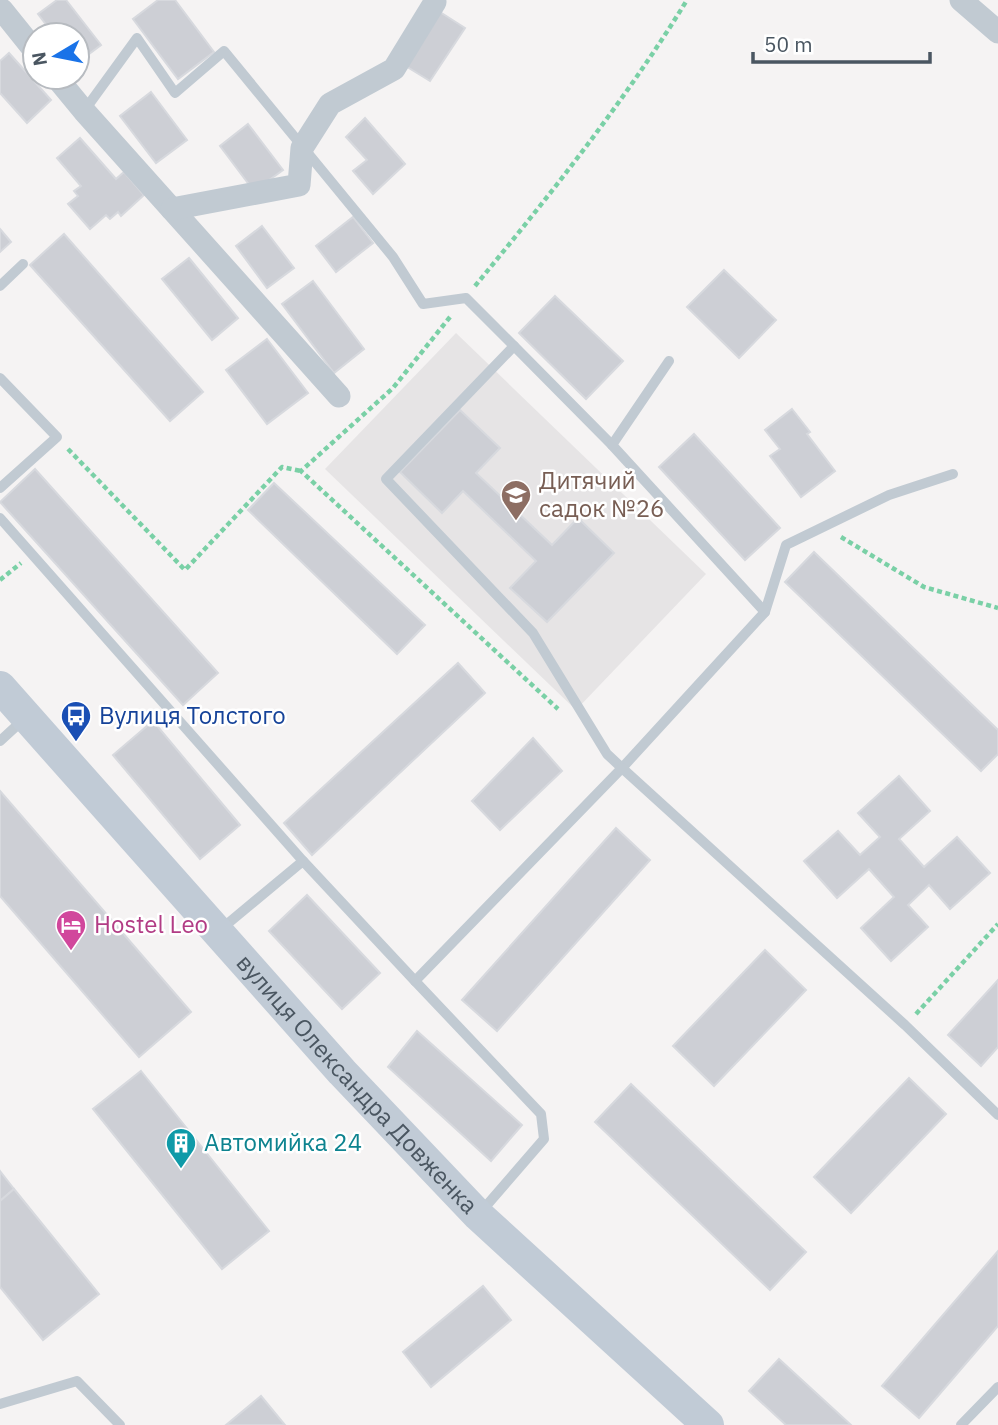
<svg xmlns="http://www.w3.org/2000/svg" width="998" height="1425" font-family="'IBM Plex Sans',sans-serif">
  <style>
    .education { fill: #e6e4e5 }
    .building { fill: #cdcfd5; stroke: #d7d9de; stroke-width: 2 }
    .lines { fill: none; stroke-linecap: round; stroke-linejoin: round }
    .path { stroke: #7ad0a6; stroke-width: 4.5; stroke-dasharray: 5 3.5; stroke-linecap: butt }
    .lane { stroke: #c1cad2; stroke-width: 10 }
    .street { stroke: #c1cad2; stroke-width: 23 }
    .secondary { stroke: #c1cbd6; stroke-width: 32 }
    .labels { text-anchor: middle; stroke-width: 5; stroke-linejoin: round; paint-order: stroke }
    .education-label { font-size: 24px; fill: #785e54; stroke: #fff; text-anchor: start }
    .transit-label { font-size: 24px; fill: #164399; stroke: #fff; text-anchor: start }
    .hotel-label { font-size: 24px; fill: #b23c85; stroke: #fff; text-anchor: start }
    .street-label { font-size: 24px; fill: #4a5661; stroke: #fff }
    .culture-label { font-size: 24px; fill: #0d838f; stroke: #fff; text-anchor: start }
  </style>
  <rect width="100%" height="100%" fill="#f5f3f3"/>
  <polygon class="education" points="456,333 706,574 576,710 325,469"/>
  <g class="building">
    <polygon points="57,0 66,0 101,45 77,63 77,35 54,35 38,14"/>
    <polygon points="158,0 175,0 214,52 178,79 133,19"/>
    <polygon points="440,12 465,28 430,81 404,65"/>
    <polygon points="9,53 51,100 27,123 0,93 0,61"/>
    <polygon points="151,92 187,140 156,163 120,116"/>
    <polygon points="365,118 405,164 373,194 353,171 367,160 346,137"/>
    <polygon points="248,124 283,170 254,191 220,146"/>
    <polygon points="80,138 116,179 124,172 144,195 121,216 118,212 110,219 106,215 90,229 68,204 78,196 74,191 81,186 57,158"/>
    <polygon points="353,217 373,243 336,272 316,246"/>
    <polygon points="262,226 294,268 267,288 236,246"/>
    <polygon points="0,229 11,242 0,252"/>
    <polygon points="64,234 203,392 170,421 30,265"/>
    <polygon points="189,258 238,318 212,340 162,279"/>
    <polygon points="724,270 776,320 739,358 687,307"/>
    <polygon points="313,281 364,349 334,373 282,304"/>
    <polygon points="555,296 623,361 586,399 519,333"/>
    <polygon points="267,339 308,393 267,424 226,370"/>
    <polygon points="792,409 810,432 807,434 835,471 801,497 770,456 780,449 765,430"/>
    <polygon points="460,410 500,448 476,473 552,545 578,518 614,553 547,622 510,588 536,561 463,491 442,513 400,472"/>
    <polygon points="694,434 780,528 745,560 659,467"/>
    <polygon points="35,469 218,673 183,705 0,502"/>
    <polygon points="274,483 425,625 397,654 248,510"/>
    <polygon points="814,552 998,730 998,754 981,771 785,582"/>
    <polygon points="458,663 485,693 312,855 284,823"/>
    <polygon points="153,721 240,825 200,859 113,755"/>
    <polygon points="533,738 562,771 500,830 472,801"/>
    <polygon points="899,776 930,811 899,839 924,867 957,837 990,873 950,909 929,885 908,905 928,927 891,961 861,928 894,897 869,869 837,898 804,861 838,831 860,855 880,837 858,813"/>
    <polygon points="0,791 191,1012 139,1057 0,896"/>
    <polygon points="616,828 650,860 497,1031 462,1000"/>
    <polygon points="307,895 380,973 342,1009 269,931"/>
    <polygon points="765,950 806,990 714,1086 673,1046"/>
    <polygon points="998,980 998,1047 981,1066 948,1035"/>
    <polygon points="417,1031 522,1125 491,1161 388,1067"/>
    <polygon points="141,1071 269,1231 222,1269 93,1109"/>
    <polygon points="909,1078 946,1114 851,1213 814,1177"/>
    <polygon points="631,1084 806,1252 770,1290 595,1122"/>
    <polygon points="0,1171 14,1189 0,1201"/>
    <polygon points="14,1189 99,1294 43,1340 0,1287 0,1201"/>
    <polygon points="998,1251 998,1326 919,1418 882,1386"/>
    <polygon points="483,1286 511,1320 431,1387 403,1352"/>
    <polygon points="779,1359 851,1425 786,1425 749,1391"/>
    <polygon points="261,1396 285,1425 226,1425"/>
  </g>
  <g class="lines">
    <g class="path">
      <path d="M 475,286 C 550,195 625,101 687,0"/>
      <polyline points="450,317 393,388 301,471 558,709"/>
      <polyline points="68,449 185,570 282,467 301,471"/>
      <polyline points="841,537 924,587 998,608"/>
      <polyline points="0,580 21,563"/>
      <polyline points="916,1014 998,924"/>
    </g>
    <g class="lane">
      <polyline points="84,111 137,38 175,93 224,51 393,257 423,304 466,298 514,346 386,479 533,633 607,754 622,768 765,612 786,545 889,495 953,474"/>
      <polyline points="0,286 23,264"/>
      <polyline points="514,346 612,445"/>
      <polyline points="669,361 612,445 765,612"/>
      <polyline points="0,378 57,437 0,488"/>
      <polyline points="0,518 303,861"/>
      <polyline points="0,741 24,719"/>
      <polyline points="220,930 303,861 415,981 622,768 905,1025 998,1115"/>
      <polyline points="415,981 541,1114 544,1139 480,1213"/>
      <polyline points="0,1404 77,1381 120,1425"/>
      <polyline points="961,1425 998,1387"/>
    </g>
    <g class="street">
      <polyline points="961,0 998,32"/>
      <polyline points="0,11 2,10 35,51"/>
      <polyline points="56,77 84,111 339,396"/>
      <polyline points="172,209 299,185 302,148 330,104 394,69 435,2"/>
    </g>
    <path class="secondary" id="s1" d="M 0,687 L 342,1072 L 478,1215 L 708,1425"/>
  </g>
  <defs>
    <g id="school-pin" transform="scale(1.575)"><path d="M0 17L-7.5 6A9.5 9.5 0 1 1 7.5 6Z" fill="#8d6e63" stroke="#fff"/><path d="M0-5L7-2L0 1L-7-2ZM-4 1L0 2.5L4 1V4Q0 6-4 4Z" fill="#fff"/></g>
    <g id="bus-pin" transform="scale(1.575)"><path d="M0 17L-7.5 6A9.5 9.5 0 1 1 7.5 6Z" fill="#1a4fb4" stroke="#fff"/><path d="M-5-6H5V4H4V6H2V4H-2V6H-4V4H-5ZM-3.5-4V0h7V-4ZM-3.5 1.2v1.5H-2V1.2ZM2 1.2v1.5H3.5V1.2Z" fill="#fff"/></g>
    <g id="hotel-pin" transform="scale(1.575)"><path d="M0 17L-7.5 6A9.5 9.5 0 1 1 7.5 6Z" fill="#d1479c" stroke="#fff"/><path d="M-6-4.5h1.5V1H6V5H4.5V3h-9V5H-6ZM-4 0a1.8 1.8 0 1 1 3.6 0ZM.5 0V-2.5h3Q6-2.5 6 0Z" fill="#fff"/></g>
    <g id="building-pin" transform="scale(1.575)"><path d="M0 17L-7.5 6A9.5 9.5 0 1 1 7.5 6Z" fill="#0f9aa8" stroke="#fff"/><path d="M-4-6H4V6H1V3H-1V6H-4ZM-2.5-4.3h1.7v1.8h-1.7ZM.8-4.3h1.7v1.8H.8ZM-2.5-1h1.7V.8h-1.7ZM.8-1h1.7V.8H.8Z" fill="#fff"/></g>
  </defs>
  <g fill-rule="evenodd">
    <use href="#school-pin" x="516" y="495"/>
    <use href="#bus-pin" x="76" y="716"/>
    <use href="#hotel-pin" x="71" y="925"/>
    <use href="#building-pin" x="181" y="1143"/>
  </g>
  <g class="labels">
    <g class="education-label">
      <text x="539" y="489">Дитячий<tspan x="539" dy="28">садок №26</tspan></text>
    </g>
    <g class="transit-label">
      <text x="99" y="724">Вулиця Толстого</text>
    </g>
    <g class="hotel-label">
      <text x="94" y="933">Hostel Leo</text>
    </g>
    <g class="street-label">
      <text dy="8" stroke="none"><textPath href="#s1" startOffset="534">вулиця Олександра Довженка</textPath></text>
    </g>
    <g class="culture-label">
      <text x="204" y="1151">Автомийка 24</text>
    </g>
  </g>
  <g transform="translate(56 56) rotate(260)"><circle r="33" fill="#ffffff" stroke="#b7bbc0" stroke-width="2"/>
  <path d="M0-5L12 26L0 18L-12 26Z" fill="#1a73e8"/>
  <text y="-10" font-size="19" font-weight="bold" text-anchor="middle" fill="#4a5661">N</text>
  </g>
  <path d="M753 52v10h177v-10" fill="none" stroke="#4a5661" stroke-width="3.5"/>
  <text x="764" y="52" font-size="21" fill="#4a5661" stroke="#ffffff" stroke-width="5" paint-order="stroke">50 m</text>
</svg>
